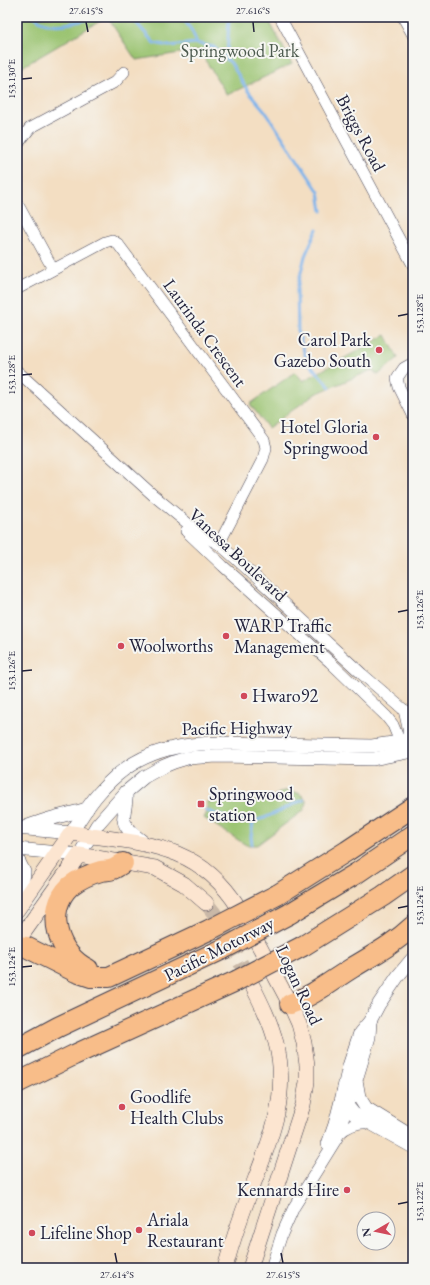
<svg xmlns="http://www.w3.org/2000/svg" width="430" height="1285" font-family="'EB Garamond',serif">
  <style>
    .green { fill: #9ac370; stroke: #5e7256 }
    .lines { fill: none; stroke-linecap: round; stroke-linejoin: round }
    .stream { stroke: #7db3eb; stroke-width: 3 }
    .secondary-tunnel { stroke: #c9b8a7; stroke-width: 15; stroke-dasharray: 15 8; stroke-linecap: butt }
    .minor-casing { stroke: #413e4f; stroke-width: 12 }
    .tertiary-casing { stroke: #413e4f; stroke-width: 14 }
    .secondary-casing { stroke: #413e4f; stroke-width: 16 }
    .motorway-casing { stroke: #413e4f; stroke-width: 22 }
    .minor { stroke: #fff; stroke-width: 11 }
    .tertiary { stroke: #fff; stroke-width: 13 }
    .secondary { stroke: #fce5d0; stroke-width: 15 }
    .motorway { stroke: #f8bd89; stroke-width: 20 }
    .motorway-bridge-casing { stroke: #413e4f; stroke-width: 22; stroke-linecap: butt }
    .motorway-bridge { stroke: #f8bd89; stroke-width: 20 }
    .ticks { fill: none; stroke: #22223b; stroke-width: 1.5 }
    .poi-dot { fill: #d1495b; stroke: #f6f6f2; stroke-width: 1.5 }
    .labels { text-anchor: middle; stroke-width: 4; stroke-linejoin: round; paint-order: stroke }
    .park-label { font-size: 18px; fill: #4c5a4e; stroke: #f6f6f2 }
    .street-label { font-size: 18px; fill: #22223b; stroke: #f6f6f2 }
    .poi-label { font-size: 18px; fill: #22223b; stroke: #f6f6f2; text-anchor: start }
    .neatline { fill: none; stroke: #22223b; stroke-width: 1.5 }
    .ticks-label { font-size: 10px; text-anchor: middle; fill: #22223b }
  </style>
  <rect width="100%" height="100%" fill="#f6f6f2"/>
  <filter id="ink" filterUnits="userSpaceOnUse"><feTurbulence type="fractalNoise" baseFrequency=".025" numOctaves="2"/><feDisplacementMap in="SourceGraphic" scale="8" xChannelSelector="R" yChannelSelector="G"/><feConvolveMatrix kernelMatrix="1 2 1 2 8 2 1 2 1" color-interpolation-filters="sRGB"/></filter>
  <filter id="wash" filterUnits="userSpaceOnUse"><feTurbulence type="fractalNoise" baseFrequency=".012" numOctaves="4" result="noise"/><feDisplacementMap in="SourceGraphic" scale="16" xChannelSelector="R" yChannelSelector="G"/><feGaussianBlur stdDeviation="0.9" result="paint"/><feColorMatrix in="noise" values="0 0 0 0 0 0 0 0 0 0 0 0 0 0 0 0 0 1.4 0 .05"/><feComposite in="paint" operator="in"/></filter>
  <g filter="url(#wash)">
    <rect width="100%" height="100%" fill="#f3dec2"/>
    <g class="green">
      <polygon points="17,17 267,17 292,64 227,95 199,50 136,60 107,17 22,67 17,58"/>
      <polygon points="386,335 398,358 378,375 372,370 315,394 268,428 250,404 295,372 303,381"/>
      <path d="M 283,791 C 294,791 303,792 307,803 L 304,810 L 257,845 L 246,845 L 204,818 L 207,812 L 207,802 L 267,800 Z"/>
    </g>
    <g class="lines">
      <g class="stream">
        <path d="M 35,17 C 52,32 78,21 98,17"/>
        <polyline points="124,17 132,18 154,43 169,46 195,43 214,47 231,63 248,91 265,111 319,192 322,211"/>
        <polyline points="182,17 192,31 197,43"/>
        <polyline points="227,60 229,17"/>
        <polyline points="317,229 305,256 297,289 298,332 307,361 330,387"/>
        <path d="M 205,810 C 232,820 246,828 273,814 C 284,809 294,803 304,800"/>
        <polyline points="252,844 251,837 253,822"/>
      </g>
    </g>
  </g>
  <g filter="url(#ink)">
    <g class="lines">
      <polyline class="secondary-tunnel" points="206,903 214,913 247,975"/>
      <g class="minor-casing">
        <g id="minor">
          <polyline points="280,17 413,265"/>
          <polyline points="403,17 413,35"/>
          <polyline points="17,145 30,128 115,82 124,72"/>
          <polyline points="17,203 53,269"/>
          <polyline points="17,289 105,242 112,240 118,244 264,440 266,448 263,459 219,544"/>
          <polyline points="413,363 404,368 397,378 399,387 413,415"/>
          <polyline points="17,371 153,495 203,536 219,544 235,558 362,674 404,710 407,711 413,715"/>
          <polyline points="186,531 223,566 330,662 386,716 393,725 400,742"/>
          <polyline points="404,710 408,728 409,747"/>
          <path d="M 339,1134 C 348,1125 359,1122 371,1123"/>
          <polyline points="327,1144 334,1124 343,1089"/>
          <polyline points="271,1268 282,1234 294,1207 337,1138 356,1080"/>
        </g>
      </g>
      <g class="tertiary-casing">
        <g id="tertiary">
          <path d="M 126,792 C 127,802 125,805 124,814 C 121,828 137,837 146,844"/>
          <path d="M 26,827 C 45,819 66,815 87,809"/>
          <path d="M 17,828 L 71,833 C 80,820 88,805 99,793 C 131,755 170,744 218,743 L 372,746 L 400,742 L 413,737"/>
          <polyline points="17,849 79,855 97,825 126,792 144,777 162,767 174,762 187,758 217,756 373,759 413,751"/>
          <polyline points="17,858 24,872 20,906"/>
          <polyline points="413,958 398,976 379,1004 370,1021 360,1033 349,1066 343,1092 346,1104 354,1114 413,1147"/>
          <polyline points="370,1021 369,1037 356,1080 359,1097 366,1108 413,1137"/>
        </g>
      </g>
      <g class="secondary-casing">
        <g id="secondary">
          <path d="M 17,910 L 71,833 C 141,844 197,841 239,908 L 290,1004 L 299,1024 L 304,1043 L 307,1065 L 307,1082 L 303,1105 L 250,1268"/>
          <polyline points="17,942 79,855 155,868 184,884 206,903"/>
          <path d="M 225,1268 C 232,1242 241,1216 251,1190 C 270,1141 290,1096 276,1043 C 270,1019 258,997 247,975"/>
        </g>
      </g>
      <g class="motorway-casing">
        <g id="motorway">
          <polyline points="277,895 347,851 413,807"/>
          <polyline points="289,914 357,873 413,835"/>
          <polyline points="17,946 26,947 76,972 91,977 109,977 211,929"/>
          <polyline points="303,946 383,896 413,875"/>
          <path d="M 88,969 C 58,955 44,911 70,886 C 79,879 90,874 101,871 C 105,870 109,871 113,869 C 116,868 120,865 123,863"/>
          <path d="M 290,1004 C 313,996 331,981 352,968 C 373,955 394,944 413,926"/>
          <polyline points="17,1049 58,1027 223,949"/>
          <polyline points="17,1083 74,1055 236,981"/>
        </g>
      </g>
      <use href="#minor" class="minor"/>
      <use href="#tertiary" class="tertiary"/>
      <use href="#secondary" class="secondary"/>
      <use href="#motorway" class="motorway"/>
      <g class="motorway-bridge-casing">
        <g id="motorway-bridge">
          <polyline points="211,929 277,895"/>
          <polyline points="223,949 289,914"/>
          <polyline points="236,981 303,946"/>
        </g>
      </g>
      <use href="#motorway-bridge" class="motorway-bridge"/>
    </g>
  </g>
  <path class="ticks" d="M 86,22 L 88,32M 253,22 L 254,32M 22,79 L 32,78M 398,316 L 408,314M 22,375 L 32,374M 398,612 L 408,610M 22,671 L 32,670M 398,908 L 408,906M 22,967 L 32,966M 398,1204 L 408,1202M 115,1253 L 117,1263M 281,1253 L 283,1263"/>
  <g class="poi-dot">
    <circle cx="379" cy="350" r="4"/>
    <circle cx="376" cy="437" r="4"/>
    <circle cx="226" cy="636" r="4"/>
    <circle cx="121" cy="646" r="4"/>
    <circle cx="244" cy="696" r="4"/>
    <rect x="197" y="800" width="8" height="8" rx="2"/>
    <circle cx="122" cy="1107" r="4"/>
    <circle cx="347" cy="1190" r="4"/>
    <circle cx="139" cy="1230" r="4"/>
    <circle cx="32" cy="1233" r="4"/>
  </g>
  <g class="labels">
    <g class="park-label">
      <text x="240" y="57">Springwood Park</text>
    </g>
    <g class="street-label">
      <text transform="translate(361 133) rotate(62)" y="6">Briggs Road</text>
      <text transform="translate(205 333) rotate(54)" y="6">Laurinda Crescent</text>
      <text transform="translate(238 555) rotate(43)" y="6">Vanessa Boulevard</text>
      <text transform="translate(237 728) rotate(-1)" y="6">Pacific Highway</text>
      <text transform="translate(219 949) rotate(-27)" y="6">Pacific Motorway</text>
      <text transform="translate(299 985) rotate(65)" y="6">Logan Road</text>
    </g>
    <g class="poi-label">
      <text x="371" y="346" text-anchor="end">Carol Park<tspan x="371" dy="21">Gazebo South</tspan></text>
      <text x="368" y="433" text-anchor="end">Hotel Gloria<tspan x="368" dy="21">Springwood</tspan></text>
      <text x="234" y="632">WARP Traffic<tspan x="234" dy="21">Management</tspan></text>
      <text x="129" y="652">Woolworths</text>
      <text x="252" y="702">Hwaro92</text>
      <text x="209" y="800">Springwood<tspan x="209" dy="21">station</tspan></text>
      <text x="130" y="1103">Goodlife<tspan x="130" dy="21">Health Clubs</tspan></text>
      <text x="339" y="1196" text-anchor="end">Kennards Hire</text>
      <text x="147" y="1226">Ariala<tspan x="147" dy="21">Restaurant</tspan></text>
      <text x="40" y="1239">Lifeline Shop</text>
    </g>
  </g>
  <rect width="430" height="1285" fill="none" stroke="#f6f6f2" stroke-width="44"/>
  <g transform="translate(376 1231) rotate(261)"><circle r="19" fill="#f6f6f2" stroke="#a1a1a9"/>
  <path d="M0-3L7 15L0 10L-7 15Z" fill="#d1495b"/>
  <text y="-6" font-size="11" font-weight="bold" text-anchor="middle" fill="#22223b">N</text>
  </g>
  <rect x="22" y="22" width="386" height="1241" class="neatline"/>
  <g class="ticks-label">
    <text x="86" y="14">27.615°S</text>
    <text x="253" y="14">27.616°S</text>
    <text transform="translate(11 79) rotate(-90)" y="4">153.130°E</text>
    <text transform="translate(419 314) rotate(-90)" y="4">153.128°E</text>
    <text transform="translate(11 375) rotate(-90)" y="4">153.128°E</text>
    <text transform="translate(419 610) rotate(-90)" y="4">153.126°E</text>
    <text transform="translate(11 671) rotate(-90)" y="4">153.126°E</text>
    <text transform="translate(419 906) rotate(-90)" y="4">153.124°E</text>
    <text transform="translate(11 967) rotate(-90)" y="4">153.124°E</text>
    <text transform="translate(419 1202) rotate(-90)" y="4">153.122°E</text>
    <text x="117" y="1278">27.614°S</text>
    <text x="283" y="1278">27.615°S</text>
  </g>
</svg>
